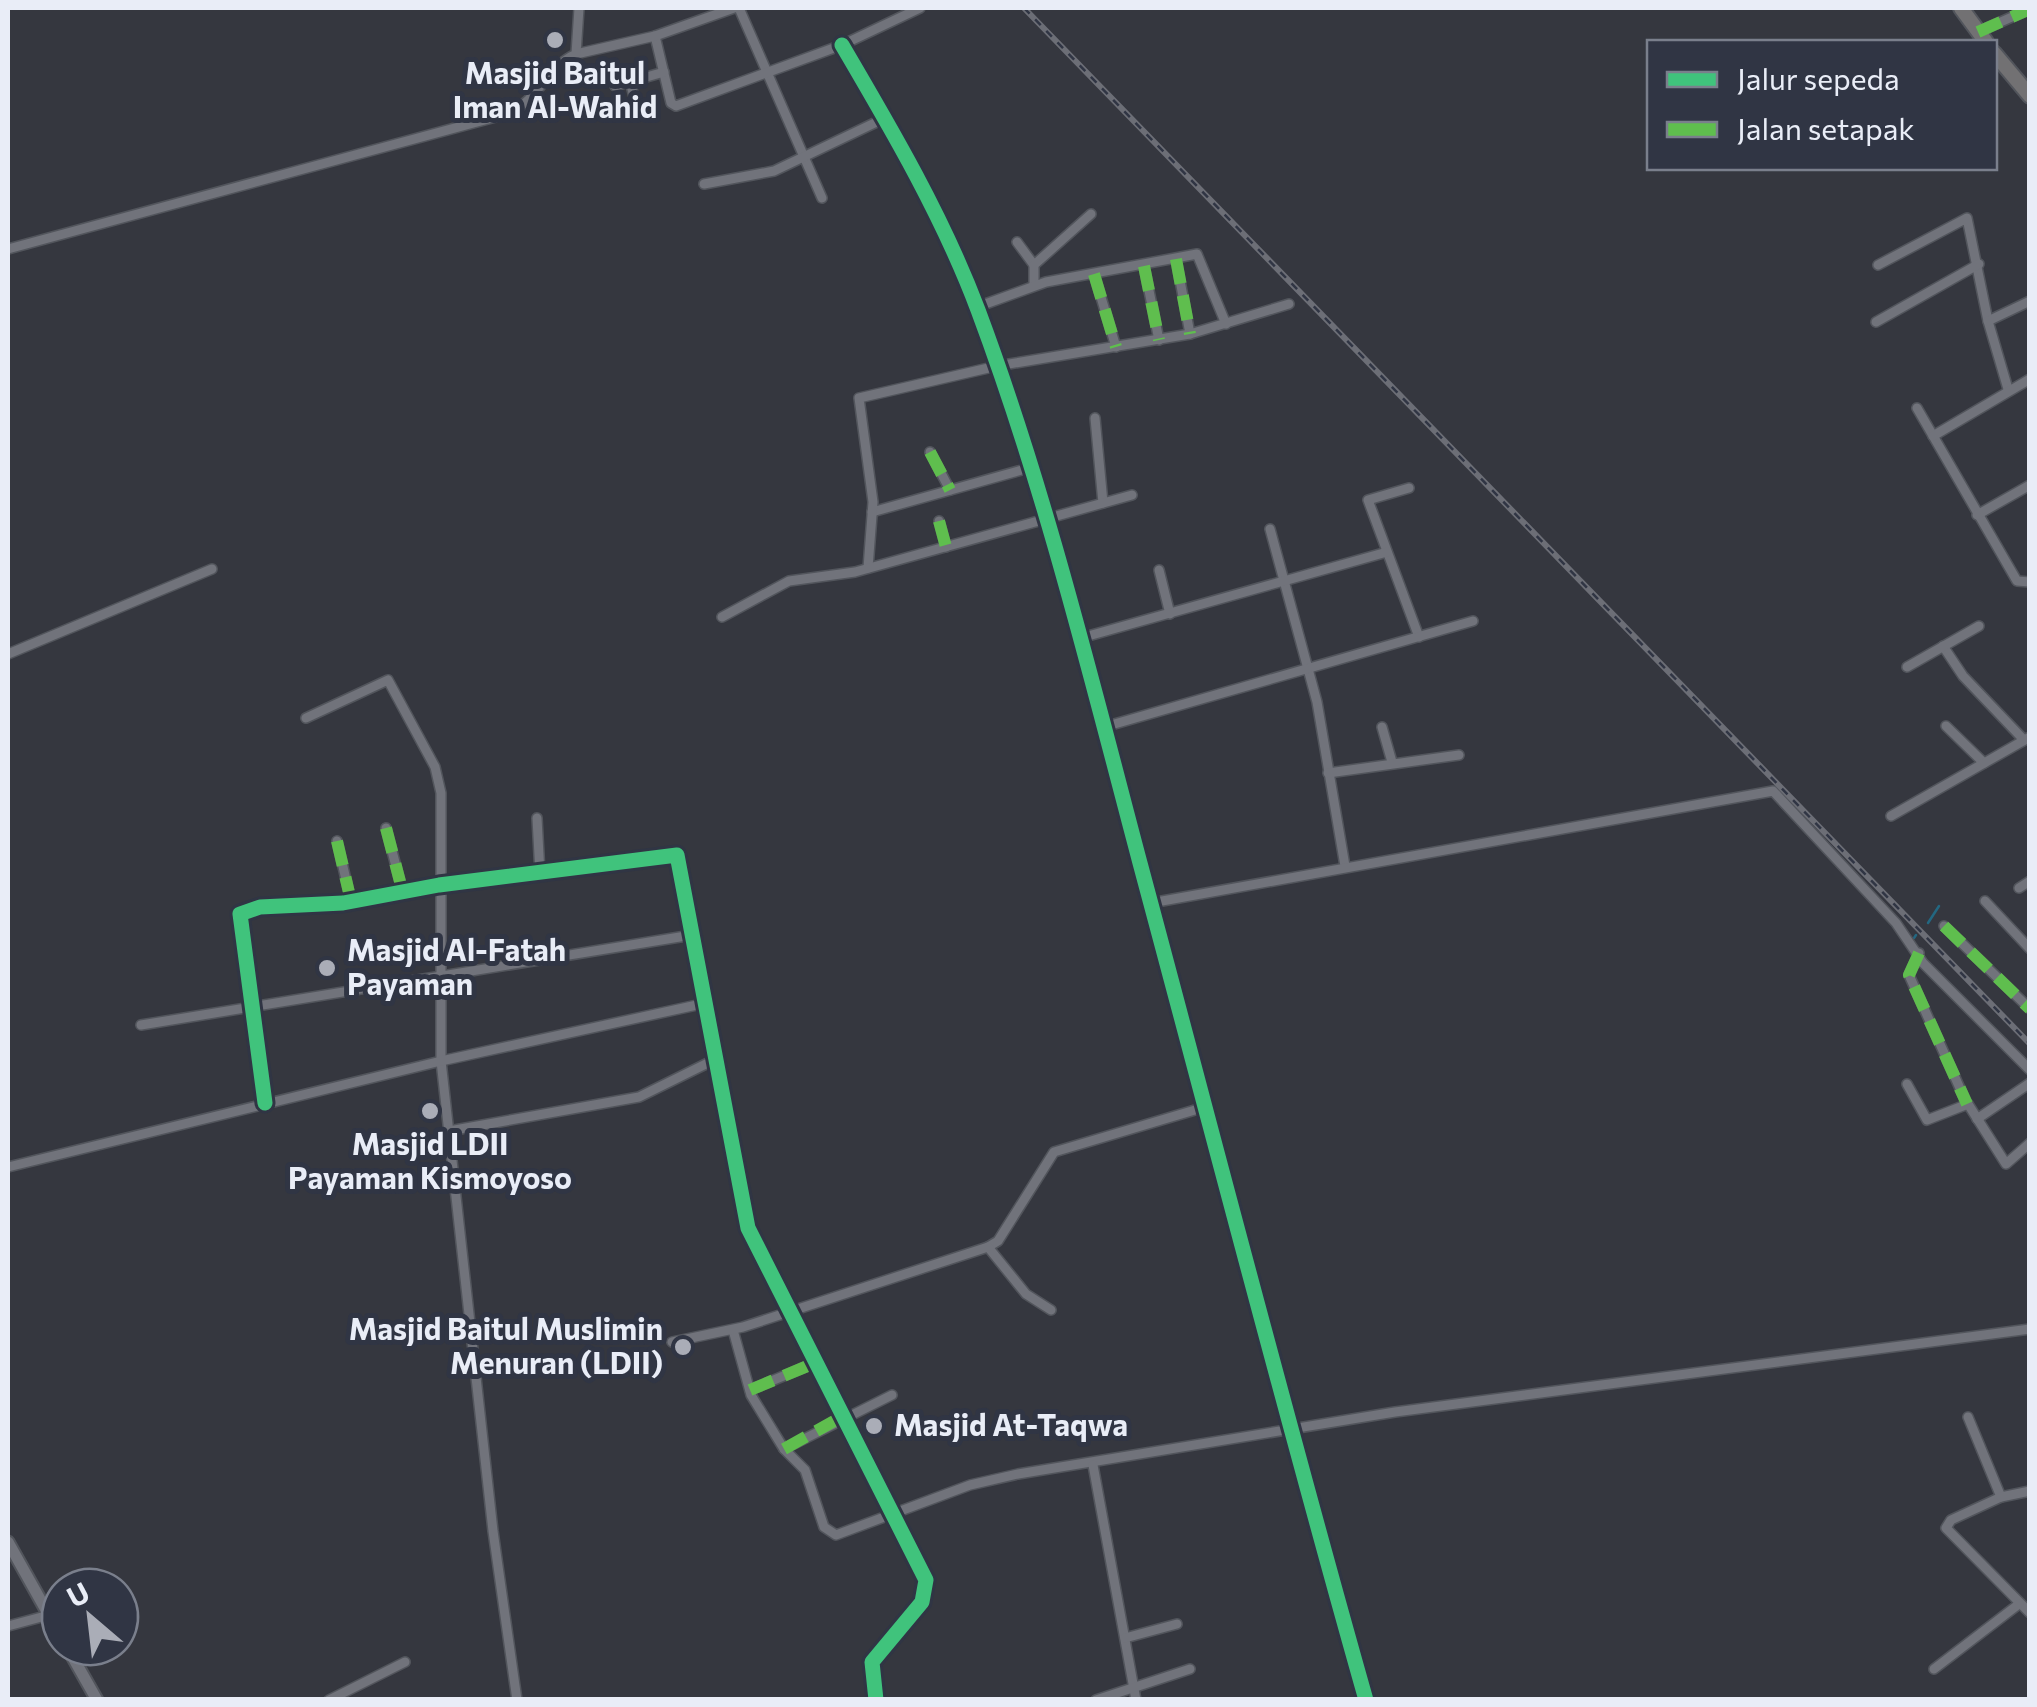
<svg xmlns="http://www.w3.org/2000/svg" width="2037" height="1707" font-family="Commissioner,sans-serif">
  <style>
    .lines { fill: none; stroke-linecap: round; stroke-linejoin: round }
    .stream { stroke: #236781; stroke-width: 2.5 }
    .street-casing { stroke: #52555c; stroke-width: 12 }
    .secondary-casing { stroke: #52555c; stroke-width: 15 }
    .primary-casing { stroke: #52555c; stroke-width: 18 }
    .street { stroke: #71737b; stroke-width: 9 }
    .secondary { stroke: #71737b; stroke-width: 11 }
    .primary { stroke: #727173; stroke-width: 14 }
    .rail-casing { stroke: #6c6e76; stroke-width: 6 }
    .rail { stroke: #303544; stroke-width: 2.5; stroke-dasharray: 8; stroke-linecap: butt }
    .quiet { stroke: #5fbe4e; stroke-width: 12; stroke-dasharray: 25 12; stroke-linecap: butt }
    .cycleway-casing { stroke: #303544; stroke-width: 21 }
    .cycleway { stroke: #40c37c; stroke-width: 15 }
    .poi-dot { fill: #aaadb7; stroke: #303544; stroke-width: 4 }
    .labels { text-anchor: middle; stroke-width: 10; stroke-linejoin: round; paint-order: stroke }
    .poi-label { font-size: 30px; font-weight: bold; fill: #e9edf7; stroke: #303544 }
  </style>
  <rect width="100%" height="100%" fill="#35373f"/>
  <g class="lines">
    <g class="stream">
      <polyline points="1928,923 1939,906"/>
      <polyline points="1914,938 1916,935"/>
    </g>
    <g class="street-casing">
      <g id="street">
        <polyline points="739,8 822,198"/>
        <polyline points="1978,32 2030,9"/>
        <polyline points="655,36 671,103 676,106 842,45 920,8"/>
        <path d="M 842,45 C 892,130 943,217 978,310 C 1045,489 1091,678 1140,863 C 1215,1142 1287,1422 1366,1700"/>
        <polyline points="576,54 655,36 734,8"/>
        <polyline points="630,81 638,113"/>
        <polyline points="615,86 664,72"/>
        <polyline points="704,184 774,171 885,118"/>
        <polyline points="1017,242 1034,265"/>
        <path d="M 8,249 L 510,113 C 539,99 547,67 576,54 L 579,8"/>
        <polyline points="1176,259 1190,334"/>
        <polyline points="1878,265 1967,218 1988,321 2008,389"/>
        <polyline points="1144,266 1159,340"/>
        <polyline points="1094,274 1116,347"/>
        <polyline points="1034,285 1034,265 1091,214"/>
        <polyline points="977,307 1046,282 1197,254 1226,324"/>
        <polyline points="1988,321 2030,301"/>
        <polyline points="1876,322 1979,264"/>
        <polyline points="1917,408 2017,581 2030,582"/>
        <polyline points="1095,418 1103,503"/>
        <polyline points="1933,436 2030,379"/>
        <polyline points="930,452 950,490"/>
        <polyline points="1409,488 1368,500 1419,637"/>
        <polyline points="872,512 1029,468"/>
        <polyline points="1977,515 2030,485"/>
        <polyline points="939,521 946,547"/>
        <polyline points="1270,529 1317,702 1345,866"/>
        <polyline points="868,568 873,502 859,398 997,366 1190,334 1289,304"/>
        <polyline points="1159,570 1170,614"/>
        <polyline points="722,617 789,581 855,572 1132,495"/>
        <polyline points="1081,638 1387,552"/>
        <polyline points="1943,646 1963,676 2024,740"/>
        <polyline points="8,654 212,569"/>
        <polyline points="1907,667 1979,626"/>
        <polyline points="306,718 388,680 435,767 441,793 441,1061 493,1531 517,1700"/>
        <polyline points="1946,726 1984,763"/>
        <polyline points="1104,727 1473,621"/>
        <polyline points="1382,727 1392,762"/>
        <polyline points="1328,773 1459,755"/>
        <polyline points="1891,816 2030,737"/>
        <polyline points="537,818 540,874"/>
        <polyline points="386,828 403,893"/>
        <polyline points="337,841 351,901"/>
        <polyline points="2019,888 2030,881"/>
        <polyline points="1985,901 2030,949"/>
        <polyline points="1151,903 1773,791 1896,923 1923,963 2030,1070"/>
        <polyline points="1944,926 2030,1009"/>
        <polyline points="1919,953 1909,975 1967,1104"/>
        <polyline points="141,1025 692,935"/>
        <polyline points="1907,1084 1927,1120 1968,1104 2006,1164 2030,1143"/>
        <polyline points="265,1103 240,914 260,907 343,903 439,885 677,855 748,1228 926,1580 922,1602 872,1662 876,1700"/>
        <polyline points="1977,1119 2030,1083"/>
        <polyline points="449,1131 639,1097 718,1058"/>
        <polyline points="8,1167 441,1061 706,1003"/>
        <polyline points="988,1247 998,1241 1054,1152 1205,1107"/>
        <polyline points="733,1330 751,1395 784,1449 805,1470 824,1527 836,1535 970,1485 1018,1474 1395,1412 2030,1329"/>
        <polyline points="672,1342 743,1327 988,1247 1026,1294 1051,1310"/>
        <polyline points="750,1390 817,1362"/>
        <polyline points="1968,1417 2001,1497 1951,1520 1946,1528 2030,1613"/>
        <polyline points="784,1449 892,1395"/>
        <polyline points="1093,1465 1136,1700"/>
        <polyline points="2001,1497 2030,1491"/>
        <polyline points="8,1626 49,1615"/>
        <polyline points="1125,1638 1177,1624"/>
        <polyline points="1934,1669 2019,1604"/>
        <polyline points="329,1700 405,1662"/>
        <polyline points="1096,1700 1190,1669"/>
      </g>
    </g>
    <g class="secondary-casing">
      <g id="secondary">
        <polyline points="8,1542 60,1635"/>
        <polyline points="67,1647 97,1700"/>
      </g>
    </g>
    <g class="primary-casing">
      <g id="primary">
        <polyline points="1961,8 1986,42"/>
        <polyline points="1994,53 2030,96"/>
      </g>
    </g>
    <use href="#street" class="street"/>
    <use href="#secondary" class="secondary"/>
    <use href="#primary" class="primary"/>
    <g class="rail-casing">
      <polyline id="rail" points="1024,8 2030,1044"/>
    </g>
    <use href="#rail" class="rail"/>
    <g class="quiet">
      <polyline points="1978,32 2030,9"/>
      <polyline points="1176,259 1190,334"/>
      <polyline points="1144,266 1159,340"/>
      <polyline points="1094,274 1116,347"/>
      <polyline points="930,452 950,490"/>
      <polyline points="939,521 946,547"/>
      <polyline points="386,828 403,893"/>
      <polyline points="337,841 351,901"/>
      <polyline points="1944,926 2030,1009"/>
      <polyline points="1919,953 1909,975 1967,1104"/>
      <polyline points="750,1390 817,1362"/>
      <polyline points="784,1449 845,1415"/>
    </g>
    <g class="cycleway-casing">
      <g id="cycleway">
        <path d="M 842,45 C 892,130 943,217 978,310 C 1045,489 1091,678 1140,863 C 1215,1142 1287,1422 1366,1700"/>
        <polyline points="265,1103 240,914 260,907 343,903 439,885 677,855 748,1228 926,1580 922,1602 872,1662 876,1700"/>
      </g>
    </g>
    <use href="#cycleway" class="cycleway"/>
  </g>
  <g class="poi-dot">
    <circle cx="555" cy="40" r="10"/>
    <circle cx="327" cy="968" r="10"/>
    <circle cx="430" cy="1111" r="10"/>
    <circle cx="683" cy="1347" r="10"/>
    <circle cx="874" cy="1426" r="10"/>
  </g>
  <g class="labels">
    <g class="poi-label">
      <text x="555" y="84">Masjid Baitul<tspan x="555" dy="34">Iman Al-Wahid</tspan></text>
      <text x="347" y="961" text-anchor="start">Masjid Al-Fatah<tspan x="347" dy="34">Payaman</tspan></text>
      <text x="430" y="1155">Masjid LDII<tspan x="430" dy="34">Payaman Kismoyoso</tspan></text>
      <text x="663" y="1340" text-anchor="end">Masjid Baitul Muslimin<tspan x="663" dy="34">Menuran (LDII)</tspan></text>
      <text x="894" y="1436" text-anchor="start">Masjid At-Taqwa</text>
    </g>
  </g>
  <rect width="2037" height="1707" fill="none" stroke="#e9edf7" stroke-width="20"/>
  <rect x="1647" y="40" width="350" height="130" fill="#303544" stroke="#7a7f8c" stroke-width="2.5"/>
  <rect x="1667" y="72" width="50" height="15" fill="#40c37c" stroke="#7a7f8c" stroke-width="2.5"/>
  <text x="1737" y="90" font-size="30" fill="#e9edf7">Jalur sepeda</text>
  <rect x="1667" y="122" width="50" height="15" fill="#5fbe4e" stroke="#7a7f8c" stroke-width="2.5"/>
  <text x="1737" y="140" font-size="30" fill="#e9edf7">Jalan setapak</text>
  <g transform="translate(90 1617) rotate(332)"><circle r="48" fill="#303544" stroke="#7a7f8c" stroke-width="2.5"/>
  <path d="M0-8L18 38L0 25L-18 38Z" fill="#aaadb7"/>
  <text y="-15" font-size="28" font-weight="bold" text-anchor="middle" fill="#e9edf7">U</text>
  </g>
</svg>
